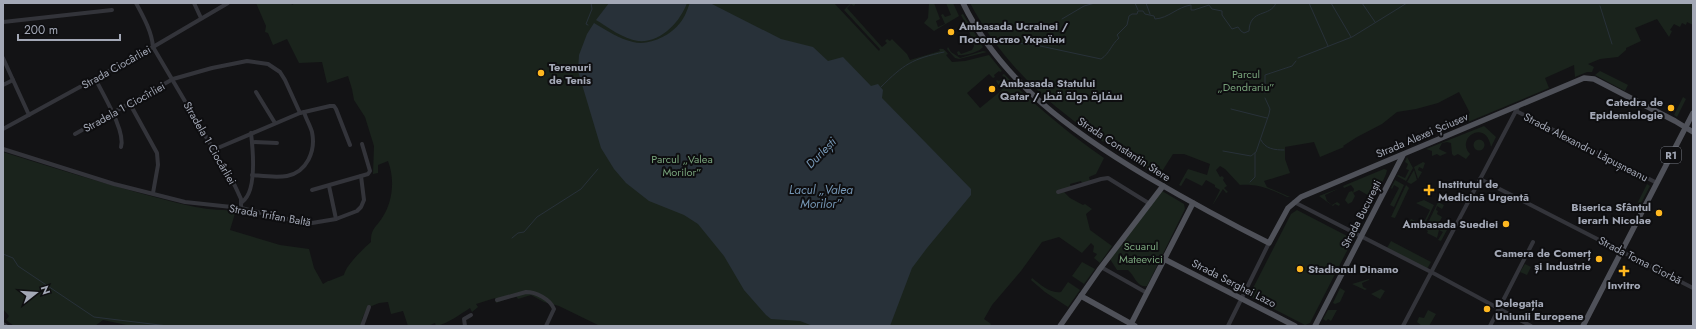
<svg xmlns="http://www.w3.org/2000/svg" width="1696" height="329" font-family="Jost,Cairo,sans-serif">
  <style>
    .green { fill: #1a231c }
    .water { fill: #283139 }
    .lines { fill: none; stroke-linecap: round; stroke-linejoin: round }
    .stream { stroke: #283139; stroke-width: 1 }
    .minor { stroke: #33343a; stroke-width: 4 }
    .major { stroke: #4f5159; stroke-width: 5.5 }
    .poi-dot { fill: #ffb820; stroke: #0e0e10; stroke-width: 1.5 }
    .labels { text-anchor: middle; stroke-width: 4; stroke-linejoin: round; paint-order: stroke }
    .shield { fill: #0e0e10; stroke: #767a84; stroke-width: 1 }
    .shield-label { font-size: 10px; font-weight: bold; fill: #a3a8b6 }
    .poi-label { font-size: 11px; font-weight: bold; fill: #a3a8b6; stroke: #0e0e10; text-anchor: start }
    .street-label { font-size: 11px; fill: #a3a8b6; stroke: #0e0e10 }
    .park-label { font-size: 11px; fill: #78a37b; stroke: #0e0e10 }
    .water-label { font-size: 12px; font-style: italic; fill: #7697b5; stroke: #0e0e10 }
  </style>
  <rect width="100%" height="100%" fill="#131315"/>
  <g class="green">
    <path d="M 256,3 L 291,3 L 292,5 L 295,3 L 834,3 L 879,51 L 880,49 L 844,10 L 851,3 L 856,3 L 854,6 L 851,4 L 847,8 L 882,47 L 887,43 L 885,41 L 887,39 L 890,41 L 892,39 L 907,54 L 910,60 L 940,51 L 939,49 C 944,48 945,50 948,54 L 946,55 L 952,62 L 965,61 L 989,55 L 1002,71 L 1000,72 L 999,71 L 994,75 L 995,77 L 993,78 L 989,74 L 967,93 L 980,108 L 1002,90 L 996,81 L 997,80 L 999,81 L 1004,77 L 1002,75 L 1004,74 C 1035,106 1068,133 1104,158 L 1096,174 L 1089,177 L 1090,181 L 1082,183 L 1081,181 L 1070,184 L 1071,187 L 1064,192 L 1070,198 L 1083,205 L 1085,204 L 1092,209 L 1086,214 L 1090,230 L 1112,246 L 1100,263 L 1094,258 L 1097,254 L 1093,252 L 1094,246 L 1091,243 L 1082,253 L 1059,237 L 1042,242 L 1021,271 L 992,305 L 984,319 L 991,324 L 990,326 L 600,326 L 559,306 L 544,302 L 531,295 L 518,299 L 516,296 L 496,303 L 495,298 L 476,304 L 478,307 L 472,312 L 470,308 C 459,315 449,323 436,326 L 435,323 L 428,326 L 408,326 L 403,311 L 391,314 L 388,302 L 379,303 L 367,308 L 362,319 L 361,326 L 131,326 L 103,320 L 95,326 L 14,326 L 6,320 L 9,316 L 3,309 L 3,152 C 50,167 96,181 143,194 C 174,202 204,212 236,210 L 230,230 L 280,245 L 309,249 L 314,268 L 323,284 L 328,281 L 329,281 L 344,275 C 346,265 363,249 371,242 C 371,228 375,229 382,218 C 393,202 395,179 388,161 L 378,165 L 378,173 L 373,174 L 374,146 L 365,117 L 354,100 L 352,89 L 348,76 L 327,83 L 322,62 L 299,63 L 287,39 L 273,45 L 268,33 L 265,32 L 266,26 Z"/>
    <polygon points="929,3 934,3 940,19 936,21 938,27 945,24 941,15 943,14 945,17 951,15 946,3 953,3 959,16 934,31 924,23 928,18"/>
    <path d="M 970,3 L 1693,3 L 1693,25 L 1687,22 L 1686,25 L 1682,23 L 1680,27 L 1674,24 L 1670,30 L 1672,31 L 1669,37 L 1657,19 L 1635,28 L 1641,41 L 1626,48 L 1626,50 L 1618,57 L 1600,59 L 1588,64 L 1594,67 L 1592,72 L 1587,72 L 1575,77 L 1574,65 L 1545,78 L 1549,88 L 1468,122 L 1465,115 L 1470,113 L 1459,92 L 1438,103 L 1416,109 L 1397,112 L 1382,124 L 1357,137 L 1343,146 L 1344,147 L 1320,157 L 1314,142 L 1285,147 L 1285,159 L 1290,173 L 1264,181 L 1267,187 L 1290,197 L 1287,197 C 1269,189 1260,184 1240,185 L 1225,169 L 1220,166 L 1216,170 L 1220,177 L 1222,176 L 1224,178 L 1223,180 L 1227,186 L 1224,188 L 1228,192 L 1226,193 L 1223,189 L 1212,206 L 1220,190 L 1215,187 L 1215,185 L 1206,180 L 1202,186 L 1186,178 L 1181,186 L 1179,185 L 1188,169 L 1207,175 L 1210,164 L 1184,154 L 1173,154 L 1159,176 C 1082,131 1013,84 970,3 Z"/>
    <path d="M 963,14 L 983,47 C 979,52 965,56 958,55 L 957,52 L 959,51 L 961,54 L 972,50 L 974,46 L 968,28 L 961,15 Z"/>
    <polygon points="948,47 951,52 960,58 983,51 987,52 959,59 955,58 947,49"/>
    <polygon points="1600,71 1628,85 1625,91 1595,75"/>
    <polygon points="1683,97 1686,99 1677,117 1674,115"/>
    <path d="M 1484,126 L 1496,137 L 1491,147 C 1486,118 1455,138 1470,154 L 1466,159 L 1458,154 L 1454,156 L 1452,154 L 1451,143 L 1447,142 L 1442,143 L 1439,149 L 1447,153 L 1440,156 L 1437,154 L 1432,156 L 1432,151 L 1426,149 Z"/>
    <circle cx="1479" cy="145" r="5.5"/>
    <polygon points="1407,157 1413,168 1406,181 1397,176 1398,175 1405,178 1409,170 1406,169 1408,164 1405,162"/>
    <polygon points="1423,162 1425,163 1423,169 1419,167 1418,170 1422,172 1418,179 1414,167"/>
    <polygon points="1384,169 1387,170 1386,174 1382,183 1379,182 1377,186 1379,187 1364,216 1362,215 1371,197 1359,190 1353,193 1354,189 1351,185 1344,188 1343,186"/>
    <polygon points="1414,170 1417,180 1411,184 1407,182"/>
    <polygon points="1395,180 1404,185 1394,207 1390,205 1399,188 1394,185 1392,189 1391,188"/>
    <polygon points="1647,184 1650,186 1637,211 1634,210"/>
    <polygon points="1406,185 1409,188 1395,218 1391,217"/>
    <polygon points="1340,188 1325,195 1327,201 1332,205 1337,202 1340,204 1339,206 1335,204 1333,206 1319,196"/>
    <path d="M 1162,191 L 1184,204 L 1185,209 L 1147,286 C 1137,288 1135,276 1128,270 L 1117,270 L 1110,259 Z"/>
    <polygon points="1352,191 1355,196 1352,202 1348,204 1345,200 1349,192"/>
    <polygon points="1424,200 1434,205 1425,224 1423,224 1430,210 1416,203"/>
    <polygon points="1438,202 1444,205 1442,209 1437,206 1436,210 1438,211 1437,214 1442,217 1438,225 1447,230 1441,241 1438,240 1443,232 1439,230 1437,238 1427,233 1428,231 1425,229"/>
    <polygon points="1297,210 1353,239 1310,323 1305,325 1249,296 1291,214"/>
    <polygon points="1411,219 1423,224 1422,225 1414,228 1409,226 1408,224"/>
    <polygon points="1391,241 1431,262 1427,269 1387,248"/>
    <polygon points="1082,262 1095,269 1084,284 1072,276"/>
    <polygon points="1525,264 1531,267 1527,275 1520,272"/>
    <path d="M 1032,278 C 1040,284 1050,294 1061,292 L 1068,282 L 1080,290 L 1068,307 L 1045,292 L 1031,280 Z"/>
    <polygon points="1369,279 1369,280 1362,283 1363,287 1367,289 1365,290 1352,284"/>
    <polygon points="1340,288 1345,291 1340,302 1335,304 1333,303"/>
    <polygon points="1381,289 1385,291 1380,299 1371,294"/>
    <polygon points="1328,310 1337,310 1331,321 1328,319 1326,321 1323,319"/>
    <polygon points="1428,310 1436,314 1429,326 1422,326 1417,322 1419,317 1424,318"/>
  </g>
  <g class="water">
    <path d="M 609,3 L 687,3 C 680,22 661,43 638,41 C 623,39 608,27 596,20 Z"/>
    <path d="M 690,3 L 710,3 L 781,39 L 813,47 L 828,61 L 843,57 L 871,86 L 878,84 L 883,90 L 882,98 L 971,189 L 971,195 L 927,248 L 912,268 L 890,326 L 813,326 L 800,321 L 771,319 L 766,315 L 744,290 L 724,256 L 698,224 L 684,215 L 649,201 L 626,183 L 614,169 L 601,148 L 578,71 L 579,55 L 587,34 L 594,23 C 606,30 619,39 633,42 C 649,46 670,36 680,23 C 685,17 687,10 690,3 Z"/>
  </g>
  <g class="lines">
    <g class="stream">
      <polyline points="1135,3 1138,10"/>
      <polyline points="1146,3 1150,14"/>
      <polyline points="1309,3 1328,46"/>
      <polyline points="1331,3 1351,37"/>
      <polyline points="1362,3 1375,22"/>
      <polyline points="1600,6 1612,44"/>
      <polyline points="1062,19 1084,6 1095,3"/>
      <polyline points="588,25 586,24 592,9 591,3"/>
      <path d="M 1005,43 L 1031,44 L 1101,59 C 1110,53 1111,45 1119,38 L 1117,35 L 1127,25 L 1129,16 L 1132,14 L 1137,14 L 1138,11 L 1143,11 L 1145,14 L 1154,16 L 1155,19 C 1169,18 1177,7 1191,5 L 1191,10 L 1194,10 L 1209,5 L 1212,9 L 1222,11 L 1222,15 L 1232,29 L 1238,27 L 1241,31 L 1244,33 L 1249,31 C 1250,8 1270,18 1276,3"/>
      <polyline points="1298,58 1352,37 1407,3"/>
      <path d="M 881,87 C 904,64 912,59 944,52"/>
      <polyline points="1265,93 1265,75 1292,66 1296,61"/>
      <polyline points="1231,109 1267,118"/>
      <path d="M 1261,140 C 1265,149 1275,150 1284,150"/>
      <polyline points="1223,151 1251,156 1256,152 1269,114 1270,109 1265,98"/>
      <polyline points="1250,182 1255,177 1255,153"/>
      <polyline points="512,238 518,233 524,232 537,217 581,189 598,169"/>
      <polyline points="3,254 13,258 18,266 94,317 168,326"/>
      <polyline points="190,326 191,326"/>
    </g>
    <g class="minor">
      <path d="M 136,3 C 143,16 152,32 153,47 L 235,186 L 241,199 L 241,208"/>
      <polyline points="194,3 201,18"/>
      <polyline points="3,22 112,10"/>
      <polyline points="3,58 13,80 3,85"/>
      <path d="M 95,78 C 102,93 126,131 121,147"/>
      <polyline points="13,80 29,115"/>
      <polyline points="256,92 275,123"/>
      <polyline points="130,104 157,153 158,165 153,193"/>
      <polyline points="1516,111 1657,183"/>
      <polyline points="3,129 153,47 228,3"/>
      <polyline points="75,134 173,79 212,68 247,61 268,64 280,72 285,80 300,113"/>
      <polyline points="252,142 277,143"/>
      <polyline points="3,149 114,184 185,202 241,208 295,221 312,223 336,219 357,211 361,207 364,200 361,176"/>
      <polyline points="213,150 300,113 330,106 334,106 336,109 350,145"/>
      <path d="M 252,175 C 263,176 276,178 287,176 C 307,172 316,151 312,132 C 310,125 306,119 304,112"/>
      <polyline points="1480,179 1693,288"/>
      <polyline points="329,186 336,219"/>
      <polyline points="312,190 368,174 370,171 362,144"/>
      <polyline points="1058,192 1101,179 1108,178 1150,204"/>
      <path d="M 242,202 C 257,192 253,150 251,133"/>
      <polyline points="1294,202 1435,274 1531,326"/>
      <polyline points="1101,267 1147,293"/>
      <path d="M 497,300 L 526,292 C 536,292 550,299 554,309 L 546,326"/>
      <polyline points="3,324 6,326"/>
      <polyline points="362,326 369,307"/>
      <polyline points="465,326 464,319 471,315"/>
      <polyline points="1228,326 1269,243"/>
      <polyline points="1403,326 1519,105"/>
      <polyline points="1490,326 1533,242"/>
    </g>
    <g class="major">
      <path d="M 963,3 C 1001,82 1074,133 1146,176 C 1187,200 1227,222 1269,243 L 1288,208 L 1301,197 L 1584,78 L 1594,79 L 1675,121 L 1693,132"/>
      <polyline points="1164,259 1295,326"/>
      <polyline points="1081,296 1135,326"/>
      <polyline points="1060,326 1099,270 1163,186"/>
      <polyline points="1130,326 1193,203"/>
      <polyline points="1315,326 1403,155"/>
      <polyline points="1583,326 1693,113"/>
    </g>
  </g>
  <g class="poi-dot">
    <circle cx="951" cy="32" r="4"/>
    <circle cx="541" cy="73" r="4"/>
    <circle cx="992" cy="89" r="4"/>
    <circle cx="1671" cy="108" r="4"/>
    <path d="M1427 184h4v4h4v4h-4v4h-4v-4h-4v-4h4z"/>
    <circle cx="1659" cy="213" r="4"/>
    <circle cx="1506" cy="224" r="4"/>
    <circle cx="1599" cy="259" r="4"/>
    <circle cx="1300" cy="269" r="4"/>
    <path d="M1622 265h4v4h4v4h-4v4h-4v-4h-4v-4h4z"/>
    <circle cx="1487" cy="309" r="4"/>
  </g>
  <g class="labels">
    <rect class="shield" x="1661" y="147" width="20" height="16" rx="3"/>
    <g class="shield-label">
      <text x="1671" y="159">R1</text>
    </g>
    <g class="poi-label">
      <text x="959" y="30">Ambasada Ucrainei /<tspan x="959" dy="13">Посольство України</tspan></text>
      <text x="549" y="71">Terenuri<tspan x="549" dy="13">de Tenis</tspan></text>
      <text x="1000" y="87">Ambasada Statului<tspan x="1000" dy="13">Qatar / سفارة دولة قطر</tspan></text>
      <text x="1663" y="106" text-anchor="end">Catedra de<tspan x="1663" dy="13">Epidemiologie</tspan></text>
      <text x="1438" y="188">Institutul de<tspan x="1438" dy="13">Medicină Urgentă</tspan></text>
      <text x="1651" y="211" text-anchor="end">Biserica Sfântul<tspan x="1651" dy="13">Ierarh Nicolae</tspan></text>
      <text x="1498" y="228" text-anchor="end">Ambasada Suediei</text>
      <text x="1591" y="257" text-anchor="end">Camera de Comerț<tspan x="1591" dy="13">și Industrie</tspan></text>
      <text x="1308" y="273">Stadionul Dinamo</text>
      <text x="1624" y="289" text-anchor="middle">Invitro</text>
      <text x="1495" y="307">Delegația<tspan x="1495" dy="13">Uniunii Europene</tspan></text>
    </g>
    <g class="street-label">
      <text transform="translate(116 67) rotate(-29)" y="4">Strada Ciocârliei</text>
      <text transform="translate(124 107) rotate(-29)" y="4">Stradela 1 Ciocîrliei</text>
      <text transform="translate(1422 135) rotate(-23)" y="4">Strada Alexei Șciusev</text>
      <text transform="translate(210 143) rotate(60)" y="4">Stradela 1 Ciocârliei</text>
      <text transform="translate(1586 147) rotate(27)" y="4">Strada Alexandru Lăpușneanu</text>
      <text transform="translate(1124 149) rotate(33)" y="4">Strada Constantin Stere</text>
      <text transform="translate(1361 214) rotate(-63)" y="4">Strada București</text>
      <text transform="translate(270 215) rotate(10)" y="4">Strada Trifan Baltă</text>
      <text transform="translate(1640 260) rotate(27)" y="4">Strada Toma Ciorbă</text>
      <text transform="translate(1234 283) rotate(27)" y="4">Strada Serghei Lazo</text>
    </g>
    <g class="park-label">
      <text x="1246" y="78">Parcul<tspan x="1246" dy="13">„Dendrariu”</tspan></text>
      <text x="682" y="163">Parcul „Valea<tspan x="682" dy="13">Morilor”</tspan></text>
      <text x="1141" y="250">Scuarul<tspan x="1141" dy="13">Mateevici</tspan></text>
    </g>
    <g class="water-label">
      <text transform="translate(821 153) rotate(-45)" y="4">Durlești</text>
      <text x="821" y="194">Lacul „Valea<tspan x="821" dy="14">Morilor”</tspan></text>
    </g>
  </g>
  <rect width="1696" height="329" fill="none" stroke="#a3a8b6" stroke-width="8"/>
  <g transform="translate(36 293) rotate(73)" stroke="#0e0e10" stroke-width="3" paint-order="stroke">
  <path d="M0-3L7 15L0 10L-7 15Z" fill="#a3a8b6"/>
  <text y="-6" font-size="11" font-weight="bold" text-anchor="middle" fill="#a3a8b6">N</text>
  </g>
  <path d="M18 34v6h102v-6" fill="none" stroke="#a3a8b6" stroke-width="2"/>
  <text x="24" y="34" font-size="12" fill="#a3a8b6" stroke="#0e0e10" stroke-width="3" paint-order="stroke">200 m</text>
</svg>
